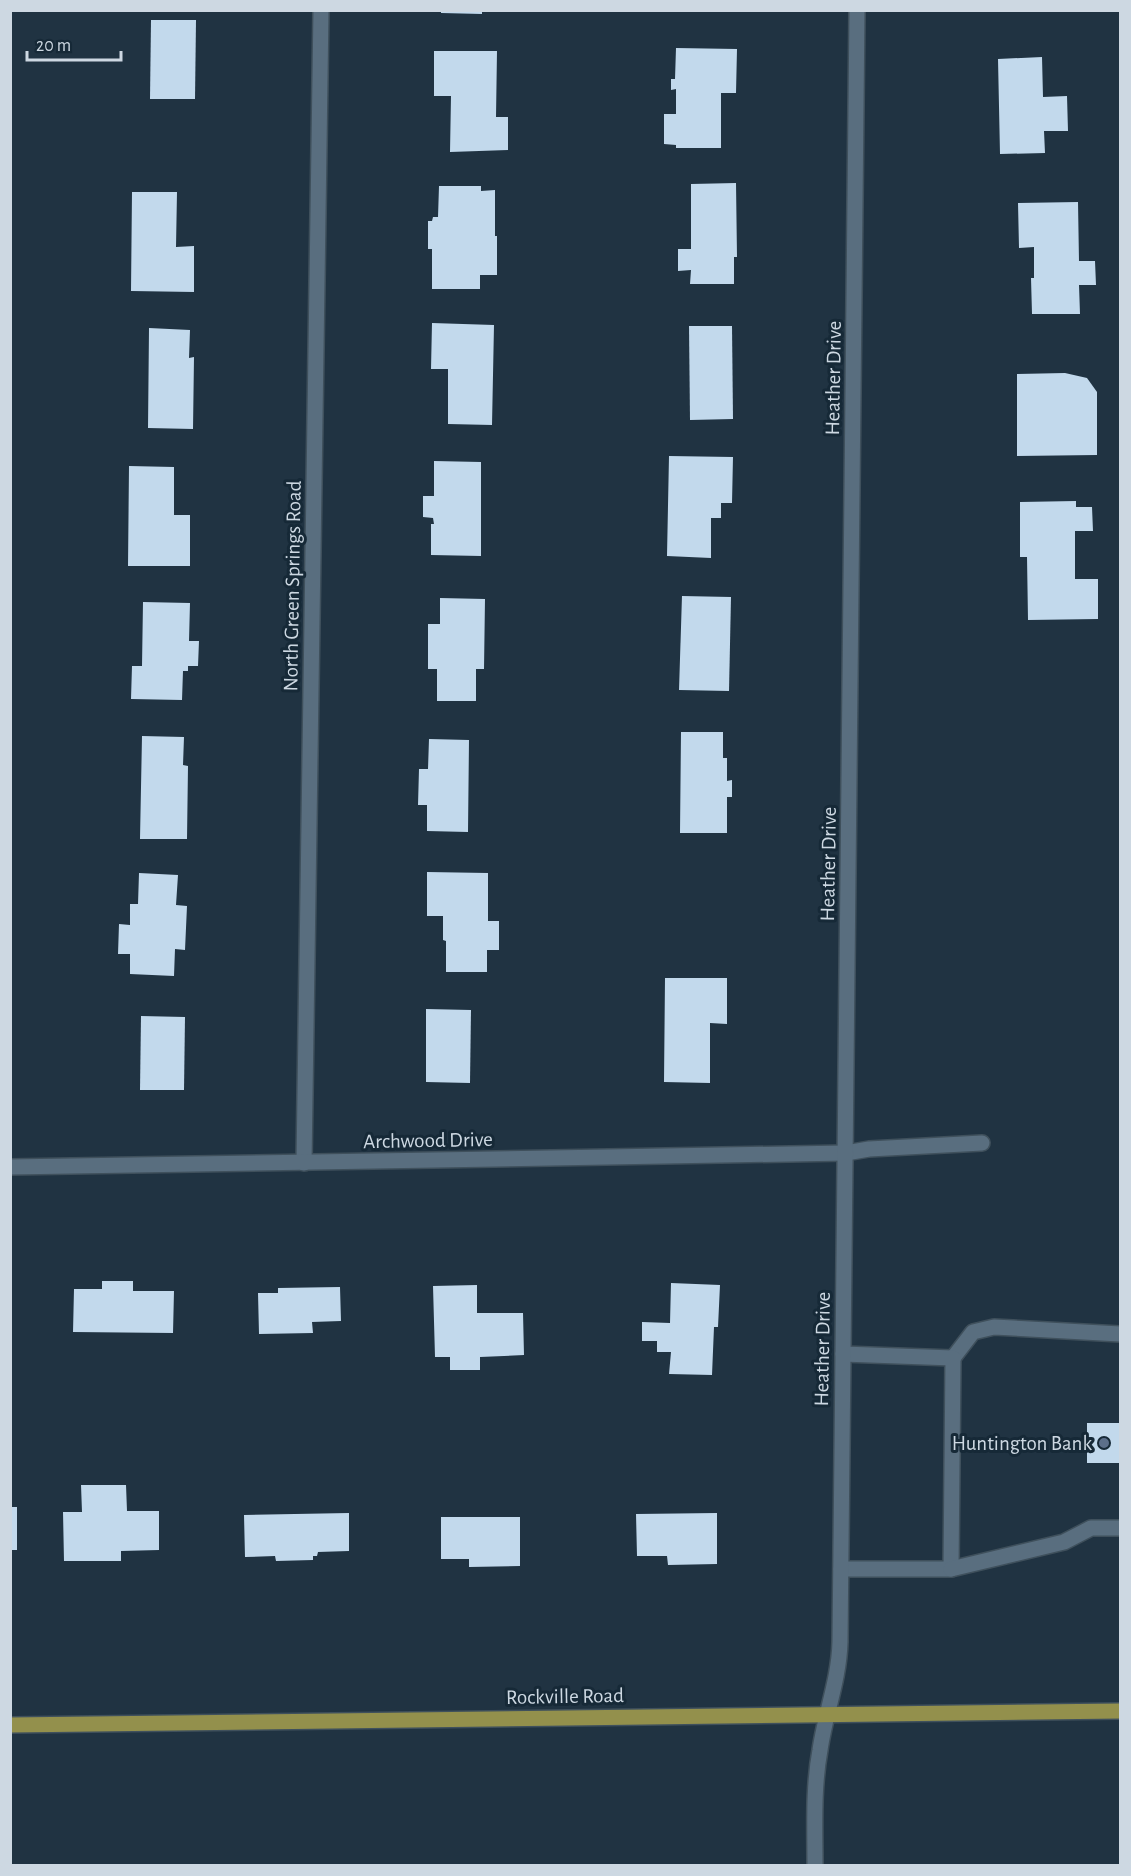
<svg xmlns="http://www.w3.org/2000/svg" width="1131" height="1876" font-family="'Alegreya Sans',sans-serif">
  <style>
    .building { fill: #c2d9ec }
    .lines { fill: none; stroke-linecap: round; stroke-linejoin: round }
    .lane-casing { stroke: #3f505c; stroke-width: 18 }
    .street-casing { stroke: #3f505c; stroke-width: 18 }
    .primary-casing { stroke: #3f505c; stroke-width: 18 }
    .lane { stroke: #596e7f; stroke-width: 15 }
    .street { stroke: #596e7f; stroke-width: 15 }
    .primary { stroke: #93904c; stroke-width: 15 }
    .service-dot { fill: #5c6f8a; stroke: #162937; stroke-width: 2 }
    .labels { text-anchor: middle; stroke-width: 6; stroke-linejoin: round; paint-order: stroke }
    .street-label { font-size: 21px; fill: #cdd8e2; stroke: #162937 }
    .poi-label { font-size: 21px; fill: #cdd8e2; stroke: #162937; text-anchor: end }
  </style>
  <rect width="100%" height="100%" fill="#203342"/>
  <g class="building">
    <polygon points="441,10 482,10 482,14 441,13"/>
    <polygon points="151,20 196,20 195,99 150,99"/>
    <polygon points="676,48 737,49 736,93 721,93 721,148 676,148 676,145 664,144 664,114 676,114 676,89 671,90 671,79 675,79"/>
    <polygon points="434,51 497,51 496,117 508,117 508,150 450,152 451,96 434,96"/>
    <polygon points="1042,57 1043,97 1067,96 1068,131 1044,131 1045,153 1000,154 998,59"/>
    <polygon points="736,183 737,257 734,257 734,284 690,284 691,270 678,271 678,249 691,249 691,184"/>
    <polygon points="439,186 481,186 481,191 495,190 495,236 497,236 497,275 480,275 480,289 432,289 432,249 428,249 428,221 432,221 433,217 438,217"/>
    <polygon points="132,192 177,192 176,247 194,246 194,292 131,291"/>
    <polygon points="1078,202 1079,261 1095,261 1096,285 1079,285 1080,314 1032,314 1031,278 1034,278 1034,247 1019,248 1018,203"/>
    <polygon points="432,323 494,325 492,425 448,424 448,369 431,369"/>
    <polygon points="689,326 732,326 733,419 690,420"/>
    <polygon points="149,328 190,330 189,358 194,357 193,429 148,428"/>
    <polygon points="1065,373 1087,378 1097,392 1097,455 1017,456 1017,374"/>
    <polygon points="669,456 733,457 732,503 721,503 721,518 711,518 711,558 667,556"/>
    <polygon points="434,461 481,462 481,556 431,555 431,524 434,524 433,518 423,517 423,496 434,496"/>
    <polygon points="129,466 174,467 174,515 190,515 190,566 128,566"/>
    <polygon points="1076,501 1076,507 1092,507 1093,531 1075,531 1075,579 1098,579 1098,619 1028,620 1027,557 1020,557 1020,502"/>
    <polygon points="682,596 731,597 729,691 679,690"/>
    <polygon points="440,598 485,599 484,669 476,669 476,701 437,701 437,669 428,669 428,624 440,624"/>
    <polygon points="143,602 190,603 189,641 199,641 198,666 188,666 188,671 183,671 182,700 131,699 132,666 142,666"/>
    <polygon points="681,732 723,732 723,758 727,758 727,781 732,780 732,797 727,797 727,833 680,833"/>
    <polygon points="142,736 184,737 183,765 188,766 187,839 140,839"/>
    <polygon points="429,739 469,740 468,832 427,831 427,805 418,805 419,769 428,769"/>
    <polygon points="427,872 488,873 488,921 499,921 499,950 487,950 487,972 446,972 446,941 443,940 443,916 427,916"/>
    <polygon points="139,873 178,875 176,905 187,906 185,950 175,949 174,976 130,974 130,954 118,954 119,924 130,925 130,904 138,904"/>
    <polygon points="665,978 727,978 727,1024 710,1023 710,1083 664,1082"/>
    <polygon points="426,1009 471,1010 470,1083 426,1082"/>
    <polygon points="141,1016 185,1017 184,1090 140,1090"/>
    <polygon points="102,1281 133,1281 133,1291 174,1291 173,1333 73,1332 74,1289 102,1289"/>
    <polygon points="671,1283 720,1285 718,1327 714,1327 712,1375 669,1374 671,1352 657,1352 657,1341 642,1341 642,1322 670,1323"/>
    <polygon points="477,1285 477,1313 523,1313 524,1355 480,1357 480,1370 450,1370 450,1357 435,1357 433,1286"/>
    <polygon points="340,1287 341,1321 312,1322 313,1333 259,1334 258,1293 278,1293 278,1288"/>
    <rect x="1087" y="1423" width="33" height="40"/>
    <polygon points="81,1485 126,1485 127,1511 159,1511 159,1550 121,1551 121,1561 64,1561 63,1512 82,1512"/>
    <rect x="10" y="1507" width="7" height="43"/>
    <polygon points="349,1513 349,1551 318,1552 317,1556 313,1556 313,1560 276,1561 275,1556 245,1557 244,1515"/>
    <polygon points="717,1513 717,1564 668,1565 667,1556 637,1556 636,1514"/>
    <polygon points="441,1517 520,1517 520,1566 469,1567 469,1559 441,1559"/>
  </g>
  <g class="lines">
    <g class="lane-casing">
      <g id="lane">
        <polyline points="846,1153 869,1149 982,1143"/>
        <polyline points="953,1358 973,1332 994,1327 1120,1334"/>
        <polyline points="841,1569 951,1569 953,1358 843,1354"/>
        <polyline points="951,1569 1064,1542 1091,1528 1120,1528"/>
      </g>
    </g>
    <g class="street-casing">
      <g id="street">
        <polyline points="304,1163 321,10"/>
        <polyline points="10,1167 846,1153"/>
        <path d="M 815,1866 C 815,1827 813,1788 820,1750 C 825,1714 839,1680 840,1642 L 857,10"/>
      </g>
    </g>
    <g class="primary-casing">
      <polyline id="primary" points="10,1725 1120,1711"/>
    </g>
    <use href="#lane" class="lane"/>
    <use href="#street" class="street"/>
    <use href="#primary" class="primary"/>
  </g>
  <circle class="service-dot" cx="1104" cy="1443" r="6"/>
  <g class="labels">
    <g class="street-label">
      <text transform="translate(833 378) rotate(-89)" y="7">Heather Drive</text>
      <text transform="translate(292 586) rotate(-89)" y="7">North Green Springs Road</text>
      <text transform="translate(828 864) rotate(-89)" y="7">Heather Drive</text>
      <text transform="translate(428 1140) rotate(-1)" y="7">Archwood Drive</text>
      <text transform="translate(822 1349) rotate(-89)" y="7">Heather Drive</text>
      <text transform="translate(565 1696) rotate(-1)" y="7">Rockville Road</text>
    </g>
    <g class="poi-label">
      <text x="1092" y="1450">Huntington Bank</text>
    </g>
  </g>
  <rect width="1131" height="1876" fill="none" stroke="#cdd8e2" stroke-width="24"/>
  <path d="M27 51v9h94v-9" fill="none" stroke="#cdd8e2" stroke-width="3"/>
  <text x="36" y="51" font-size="18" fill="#cdd8e2" stroke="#162937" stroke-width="4.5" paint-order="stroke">20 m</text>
</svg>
